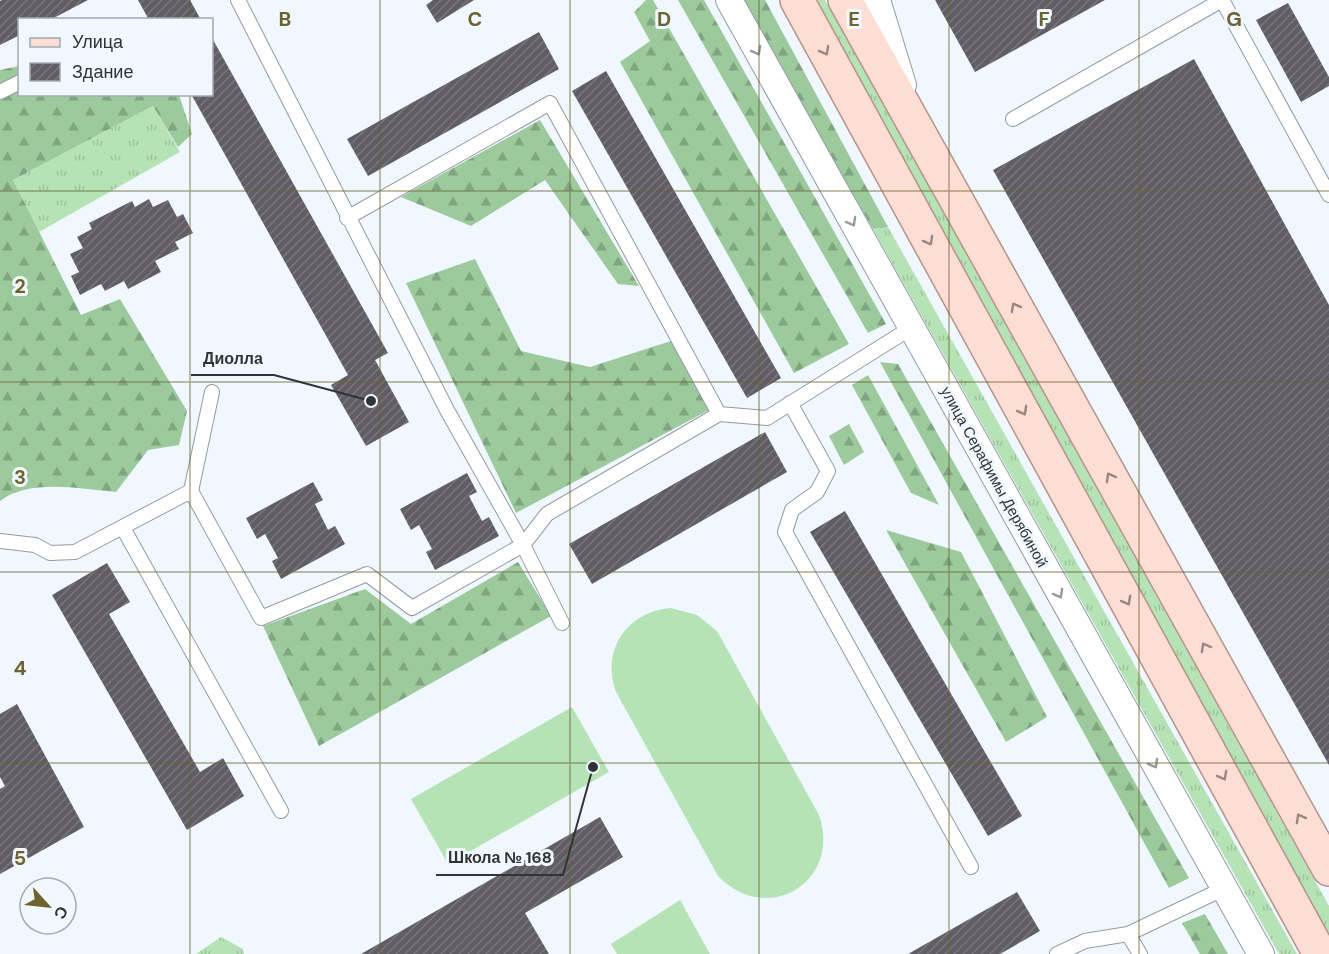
<svg xmlns="http://www.w3.org/2000/svg" width="1329" height="954" font-family="'DM Sans',sans-serif">
  <style>
    .grass { fill: url(#grass-tufts) }
    .forest { fill: url(#forest-firs) }
    .pitch { fill: #b5e3b5 }
    .building { fill: url(#building-hatch) }
    .lines { fill: none; stroke-linecap: round; stroke-linejoin: round }
    .service-casing { stroke: #949ba3; stroke-width: 16 }
    .minor-casing { stroke: #949ba3; stroke-width: 28 }
    .primary-casing { stroke: #b5938a; stroke-width: 36 }
    .service { stroke: #fff; stroke-width: 14 }
    .minor { stroke: #fff; stroke-width: 26 }
    .primary { stroke: #fdddd4; stroke-width: 33 }
    .oneway { stroke: #989a9b }
    .oneway2 { stroke: #978886 }
    .grid { fill: none; stroke: #6c6330; stroke-width: 1.5; stroke-opacity: 0.55 }
    .labels { text-anchor: middle; stroke-width: 6; stroke-linejoin: round; paint-order: stroke }
    .street-label { font-size: 15px; fill: #313437; stroke: #f1f7fe }
    .grid-label { font-size: 20px; text-anchor: middle; font-weight: bold; fill: #6c6330; stroke: #f1f7fe; stroke-width: 6; stroke-linejoin: round; paint-order: stroke }
    .leader { fill: none; stroke: #313437; stroke-width: 2 }
    .callout-dot { fill: #313437; stroke: #f1f7fe; stroke-width: 2 }
    .callout-label { font-size: 16px; text-anchor: middle; font-weight: bold; fill: #313437; stroke: #f1f7fe; stroke-width: 6; stroke-linejoin: round; paint-order: stroke }
  </style>
  <defs>
    <pattern id="grass-tufts" width="24" height="20" patternUnits="userSpaceOnUse" patternTransform="scale(1.5)"><rect width="24" height="20" fill="#b5e3b5"/><path d="M3 7l-1-3M5 7V3M7 7l1-3M15 17l-1-3M17 17v-4M19 17l1-3" fill="none" stroke="#9cc39c"/></pattern>
    <pattern id="forest-firs" width="22" height="20" patternUnits="userSpaceOnUse" patternTransform="scale(1.5)"><rect width="22" height="20" fill="#9cca9d"/><path d="M5 1l3.5 6h-7zM16 11l3.5 6h-7z" fill="#80a581"/></pattern>
    <pattern id="building-hatch" width="6" height="6" patternUnits="userSpaceOnUse" patternTransform="scale(1.5)"><rect width="6" height="6" fill="#615d65"/><path d="M-1 1l2-2M0 6l6-6M5 7l2-2" fill="none" stroke="#79767c"/></pattern>
  </defs>
  <rect width="100%" height="100%" fill="#f1f7fe"/>
  <g class="grass">
    <polygon points="809,0 825,0 1329,906 1329,943"/>
    <polygon points="153,106 180,152 39,232 13,180"/>
    <polygon points="888,227 1297,954 1279,954 873,229"/>
    <polygon points="221,937 243,949 244,954 196,954"/>
  </g>
  <g class="forest">
    <polygon points="646,0 653,0 849,344 794,373 620,62 650,41 634,12"/>
    <polygon points="678,0 704,0 886,324 868,333"/>
    <polygon points="741,0 765,0 888,227 873,229"/>
    <path d="M 19,66 L 20,94 L 179,95 L 192,134 L 178,147 L 153,106 L 13,180 L 81,315 L 120,299 L 187,411 L 179,445 L 148,450 L 116,492 C 80,489 30,478 0,501 L 0,70 Z"/>
    <polygon points="540,120 639,286 618,284 545,180 471,226 401,197"/>
    <polygon points="475,259 521,351 590,367 674,340 711,409 516,513 406,283"/>
    <polygon points="880,362 898,364 1189,878 1169,888"/>
    <polygon points="868,375 939,505 911,493 852,385"/>
    <polygon points="849,424 864,452 844,465 829,436"/>
    <polygon points="886,530 961,552 1047,717 1006,742"/>
    <polygon points="518,562 551,616 319,746 263,626 365,589 411,624"/>
    <polygon points="1205,914 1228,954 1200,954 1182,923"/>
  </g>
  <g class="pitch">
    <path d="M 671,608 L 697,615 L 717,631 L 819,815 C 842,882 767,927 718,876 L 616,692 C 601,650 626,612 671,608 Z"/>
    <polygon points="572,707 609,772 448,864 411,799"/>
    <polygon points="680,900 710,954 617,954 611,944"/>
  </g>
  <g class="building">
    <polygon points="2,0 88,0 50,20 20,20 20,35 0,45 0,1"/>
    <polygon points="138,0 190,0 201,20 149,20"/>
    <polygon points="433,0 474,0 437,23 426,5"/>
    <polygon points="935,0 1105,0 975,72"/>
    <polygon points="1288,3 1329,77 1329,86 1301,102 1256,20"/>
    <polygon points="539,32 559,69 368,176 347,139"/>
    <polygon points="212,38 388,353 375,360 409,422 366,446 331,385 348,375 191,94 212,94"/>
    <polygon points="1194,59 1329,305 1329,765 993,170"/>
    <polygon points="606,71 781,378 747,398 572,91"/>
    <polygon points="149,199 153,207 168,200 177,217 183,214 193,233 175,242 179,249 155,261 161,272 128,289 124,281 105,291 101,284 80,295 71,276 79,272 70,254 83,248 77,237 92,229 89,223 132,201 135,207"/>
    <polygon points="765,432 787,472 592,584 569,544"/>
    <polygon points="467,473 477,492 469,496 482,521 489,517 499,536 435,570 426,552 432,549 419,525 411,530 400,509"/>
    <polygon points="313,482 323,500 315,504 328,530 335,526 345,544 281,579 272,561 278,558 265,534 257,539 246,518"/>
    <polygon points="845,511 1022,816 988,836 810,532"/>
    <polygon points="107,563 130,602 109,614 200,772 223,758 244,796 187,830 52,595"/>
    <polygon points="17,704 84,827 0,874 0,789 5,786 0,777 0,714"/>
    <polygon points="600,817 623,857 525,913 549,954 361,954"/>
    <polygon points="1017,892 1040,931 1000,954 908,954"/>
  </g>
  <g class="lines">
    <g class="service-casing">
      <g id="service">
        <polyline points="238,0 448,412 523,545 547,514 719,414 767,418 911,328"/>
        <polyline points="1222,0 1329,195"/>
        <polyline points="0,92 20,82"/>
        <polyline points="1013,119 1222,0"/>
        <polyline points="347,218 550,103 719,414"/>
        <polyline points="790,403 828,471 817,492 792,510 785,532 971,867"/>
        <polyline points="191,491 212,392"/>
        <polyline points="123,528 281,811"/>
        <polyline points="0,541 35,545 50,553 75,552 191,491 261,618 367,574 412,608 523,545 562,623"/>
        <polyline points="1128,934 1140,954"/>
        <polyline points="1057,954 1085,941 1128,934 1223,889"/>
      </g>
    </g>
    <g class="minor-casing">
      <g id="minor">
        <polyline points="729,0 1261,954"/>
        <polyline points="877,0 903,85"/>
      </g>
    </g>
    <g class="primary-casing">
      <g id="primary">
        <polyline points="797,0 1320,954"/>
        <polyline points="845,0 1329,869"/>
      </g>
    </g>
    <use href="#service" class="service"/>
    <use href="#minor" class="minor"/>
    <use href="#primary" class="primary"/>
  </g>
  <defs><path id="oneway-chevron" d="M-2-3.5L2.5 0L-2 3.5" fill="none" stroke-width="1.6" stroke-linecap="round" stroke-linejoin="round" transform="scale(1.5)"/></defs>
  <g class="oneway">
    <use href="#oneway-chevron" transform="translate(757 51) rotate(61)"/>
    <use href="#oneway-chevron" transform="translate(852 222) rotate(61)"/>
    <use href="#oneway-chevron" transform="translate(1059 594) rotate(61)"/>
    <use href="#oneway-chevron" transform="translate(1154 764) rotate(61)"/>
  </g>
  <g class="oneway2">
    <use href="#oneway-chevron" transform="translate(825 51) rotate(61)"/>
    <use href="#oneway-chevron" transform="translate(929 241) rotate(61)"/>
    <use href="#oneway-chevron" transform="translate(1015 307) rotate(-119)"/>
    <use href="#oneway-chevron" transform="translate(1023 411) rotate(61)"/>
    <use href="#oneway-chevron" transform="translate(1110 477) rotate(-119)"/>
    <use href="#oneway-chevron" transform="translate(1127 601) rotate(61)"/>
    <use href="#oneway-chevron" transform="translate(1205 647) rotate(-119)"/>
    <use href="#oneway-chevron" transform="translate(1223 776) rotate(61)"/>
    <use href="#oneway-chevron" transform="translate(1300 818) rotate(-119)"/>
  </g>
  <path class="grid" d="M 190,0 L 190,20M 380,0 L 380,954M 570,0 L 570,954M 759,0 L 759,954M 949,0 L 949,954M 1139,0 L 1139,954M 190,94 L 190,954M 0,191 L 1329,191M 0,382 L 1329,382M 0,572 L 1329,572M 0,763 L 1329,763"/>
  <g class="labels">
    <g class="street-label">
      <text transform="translate(994 477) rotate(61)" y="5">улица Серафимы Дерябиной</text>
    </g>
  </g>
  <g class="grid-label">
    <text x="285" y="26">B</text>
    <text x="475" y="26">C</text>
    <text x="664" y="26">D</text>
    <text x="854" y="26">E</text>
    <text x="1044" y="26">F</text>
    <text x="1234" y="26">G</text>
    <text x="20" y="293">2</text>
    <text x="20" y="484">3</text>
    <text x="20" y="675">4</text>
    <text x="20" y="865">5</text>
  </g>
  <path class="leader" d="M371 401L274 375H191M593 767L563 875H436"/>
  <g class="callout-dot">
    <circle cx="371" cy="401" r="6"/>
    <circle cx="593" cy="767" r="6"/>
  </g>
  <g class="callout-label">
    <text x="233" y="364">Диолла</text>
    <text x="500" y="863">Школа № 168</text>
  </g>
  <rect x="18" y="18" width="195" height="78" fill="#f1f7fe" stroke="#a4a9ae" stroke-width="1.5"/>
  <rect x="30" y="38" width="30" height="9" fill="#fdddd4" stroke="#a4a9ae" stroke-width="1.5"/>
  <text x="72" y="48" font-size="18" fill="#313437">Улица</text>
  <rect x="30" y="63" width="30" height="18" fill="url(#building-hatch)" stroke="#a4a9ae" stroke-width="1.5"/>
  <text x="72" y="78" font-size="18" fill="#313437">Здание</text>
  <g transform="translate(48 906) rotate(117)"><circle r="28" fill="#f1f7fe" stroke="#a4a9ae" stroke-width="1.5"/>
  <path d="M0-4.5L10 22L0 15L-10 22Z" fill="#6c6330"/>
  <text y="-9" font-size="16" font-weight="bold" text-anchor="middle" fill="#313437">С</text>
  </g>
</svg>
